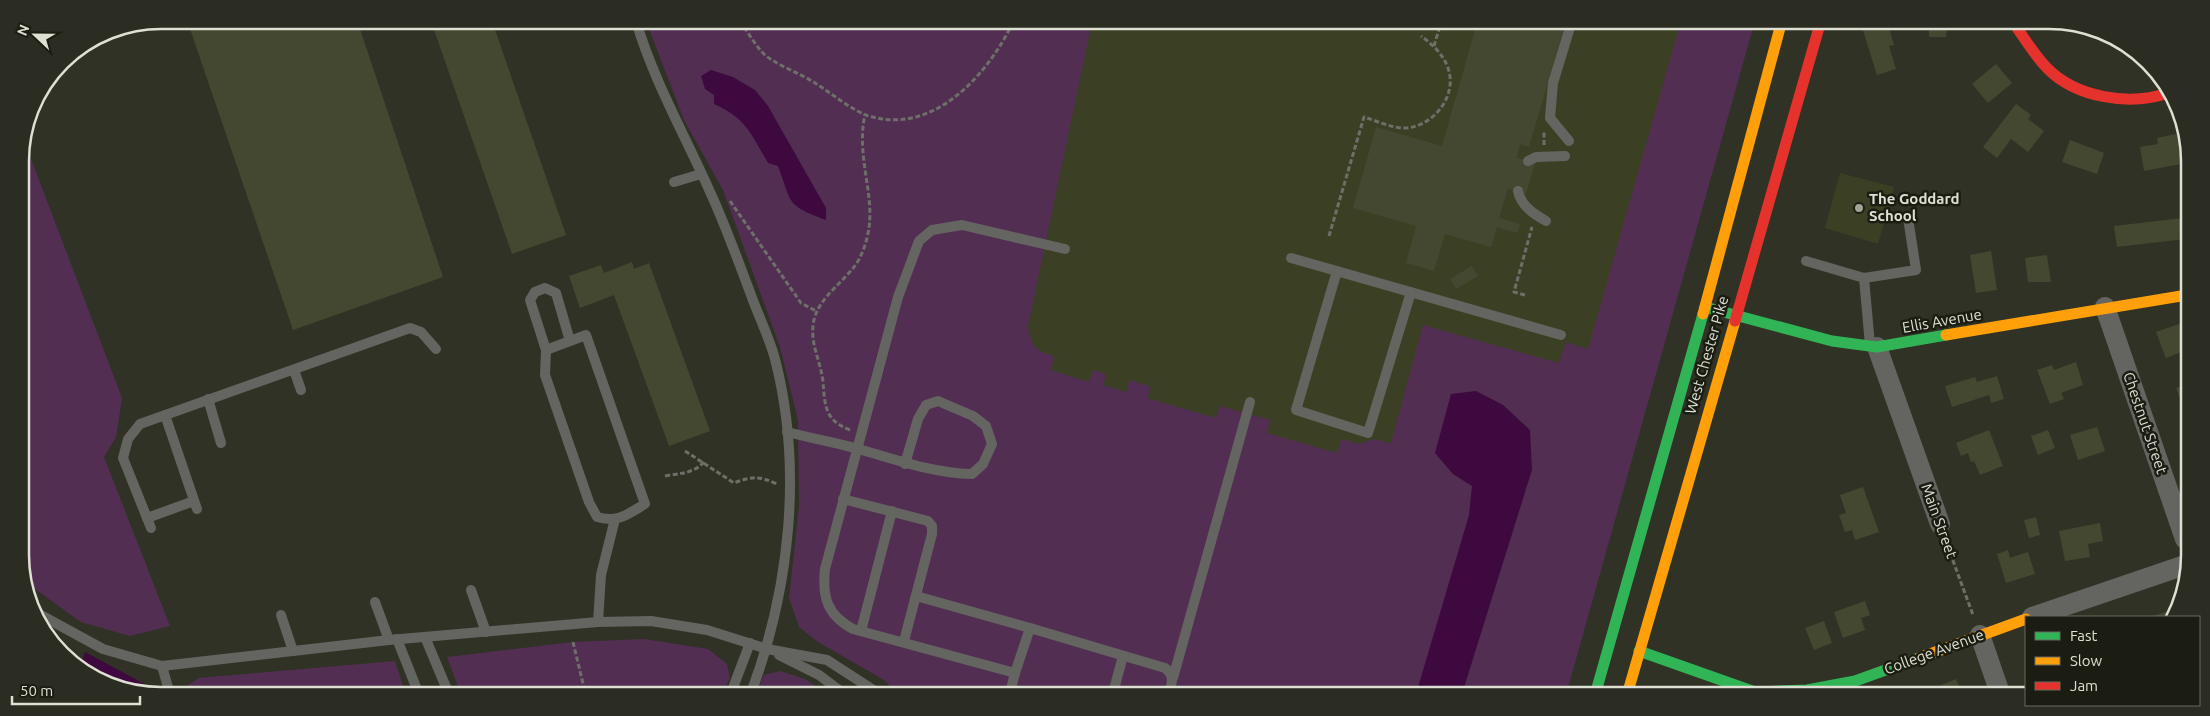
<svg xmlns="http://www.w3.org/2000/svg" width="2210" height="716" font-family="Ubuntu,sans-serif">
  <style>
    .built { fill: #3b4024 }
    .green { fill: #522f52 }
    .water { fill: #3d093e }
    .building { fill: #454830 }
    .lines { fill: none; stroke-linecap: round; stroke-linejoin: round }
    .path { stroke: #6e6f69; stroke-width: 3; stroke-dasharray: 5 2.5; stroke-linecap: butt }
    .lane { stroke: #646460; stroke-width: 10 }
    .street { stroke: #646460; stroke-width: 20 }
    .fast { stroke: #30b455; stroke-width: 11 }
    .slow { stroke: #ff9f0a; stroke-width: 11 }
    .jam { stroke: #e5322d; stroke-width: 11 }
    .poi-dot { fill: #a1a396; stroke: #1b1d13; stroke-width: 2 }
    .labels { text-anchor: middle; stroke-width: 5; stroke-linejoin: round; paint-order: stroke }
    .poi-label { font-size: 15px; font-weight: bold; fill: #dee0d3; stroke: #1b1d13; text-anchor: start }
    .street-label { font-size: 15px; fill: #dee0d3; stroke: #1b1d13 }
    .rim { fill: none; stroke: #dee0d3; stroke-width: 2.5 }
  </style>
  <rect width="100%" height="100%" fill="#303225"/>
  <g class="built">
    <polygon points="1092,22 1688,24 1582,390 1384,520 1023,381 1014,247"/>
    <polygon points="1840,173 1894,187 1878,244 1825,228"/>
  </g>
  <g class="green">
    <path d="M 646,21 L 1092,22 L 1028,326 C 1031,345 1035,351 1054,356 L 1051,370 L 1089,382 L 1093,370 L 1106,374 L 1103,385 L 1126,392 L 1130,380 L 1151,387 L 1147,398 L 1216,418 L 1220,406 L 1271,420 L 1267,433 L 1337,453 L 1341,439 L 1360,444 L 1373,439 L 1391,443 L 1423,325 L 1559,363 L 1566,342 L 1588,349 L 1680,24 L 1754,24 L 1566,695 L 897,693 L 884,680 L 818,642 L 799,627 L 789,598 L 799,506 L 798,420 L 780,347 L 723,190 L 684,120 Z"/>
    <polygon points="23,138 122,398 116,437 104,457 170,626 130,636 81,622 35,589 23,570 20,152"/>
    <polygon points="644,639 708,649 727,664 730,678 723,693 460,692 447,657 573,642"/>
    <polygon points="395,661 405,692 184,691 185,687 199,678"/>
    <polygon points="780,671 805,679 826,693 756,693 764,675"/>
  </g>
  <g class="water">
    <path d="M 711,70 L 733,77 L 755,90 L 768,106 L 826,208 L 826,220 C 786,205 792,204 778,166 L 768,163 C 751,134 746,118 714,104 L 714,95 L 705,89 L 701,76 Z"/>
    <polygon points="1476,391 1503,405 1530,430 1532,470 1462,694 1416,694 1469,515 1472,486 1453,474 1435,453 1451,394"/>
    <polygon points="85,652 150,687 152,691 124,691 81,664"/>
  </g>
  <g class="building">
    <polygon points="187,20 357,20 443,277 293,330"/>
    <polygon points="431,21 492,21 566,235 512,254"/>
    <polygon points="1477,23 1565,24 1529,147 1520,144 1517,158 1535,163 1526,194 1508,188 1499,218 1520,224 1517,233 1497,227 1491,247 1445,234 1434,271 1406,263 1416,226 1353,208 1376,127 1442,146"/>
    <polygon points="1861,24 1888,24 1894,45 1889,46 1896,69 1877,75"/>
    <polygon points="1929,24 1947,25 1946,37 1929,37"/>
    <polygon points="1996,64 2012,83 1988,103 1972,84"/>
    <polygon points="2016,104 2031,115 2028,119 2044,131 2028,152 2011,139 1997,158 1983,147"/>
    <polygon points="2180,133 2186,163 2144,171 2140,147 2158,144 2157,138"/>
    <polygon points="2070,140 2104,153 2097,174 2062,162"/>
    <polygon points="2183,218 2185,239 2117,247 2114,226"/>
    <polygon points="1991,251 1997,290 1976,293 1970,255"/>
    <polygon points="2047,255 2051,282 2028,282 2025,258"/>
    <polygon points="632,262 634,269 649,263 710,431 669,446 614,295 580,308 569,276 601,265 604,273"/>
    <polygon points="1472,266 1478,276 1456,289 1450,279"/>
    <polygon points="2182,323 2186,336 2186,350 2166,358 2156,332"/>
    <polygon points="2076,362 2083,385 2061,393 2064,399 2050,404 2037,370 2052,365 2054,370"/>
    <polygon points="1997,376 2004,399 1991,403 1989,395 1952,407 1945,386 1975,377 1977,382"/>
    <polygon points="2186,385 2186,415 2176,388"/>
    <polygon points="2097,427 2105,451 2078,460 2070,435"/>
    <polygon points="1989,430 2003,466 1980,475 1974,461 1971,462 1968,453 1961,456 1956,443"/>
    <polygon points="2048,430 2055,448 2038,455 2031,436"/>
    <polygon points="1863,487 1879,532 1855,540 1852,530 1845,532 1839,515 1846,513 1840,495"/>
    <polygon points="2036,517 2040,535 2029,538 2024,520"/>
    <polygon points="2100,523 2103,541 2088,544 2090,557 2065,561 2059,531"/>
    <polygon points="2008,550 2010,558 2028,552 2035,574 2006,583 1997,554"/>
    <polygon points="1865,601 1870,615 1861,618 1865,630 1843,638 1834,612"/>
    <polygon points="2168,611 2170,617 2151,617"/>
    <polygon points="1824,621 1832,643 1814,650 1805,628"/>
    <polygon points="1956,679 1963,695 1943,695 1939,686"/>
  </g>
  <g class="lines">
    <g class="path">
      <path d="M 740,21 C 747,31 754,43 762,52 C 773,64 800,73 815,83 C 831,93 849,108 866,115 C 932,138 988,75 1013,22"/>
      <polyline points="1388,23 1398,27"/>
      <polyline points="1434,46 1441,23"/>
      <polyline points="1544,145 1544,132"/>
      <polyline points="730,201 801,303 816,311"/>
      <path d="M 1329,236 L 1364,117 C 1377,121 1391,128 1405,128 C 1433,127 1458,96 1448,68 C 1443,54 1433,45 1421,36"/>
      <polyline points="1525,295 1514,292 1532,227"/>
      <path d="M 850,430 C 825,420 825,407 823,382 C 821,362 811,347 813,326 C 815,301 840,285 854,267 C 862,257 867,241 869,228 C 874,191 856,156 865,114"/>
      <path d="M 685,451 L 734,483 C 752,476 760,476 777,484"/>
      <path d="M 665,476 C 680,473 693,474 704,462"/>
      <polyline points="1945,539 1973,615"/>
      <polyline points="573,642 585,692"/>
    </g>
    <g class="lane">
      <path d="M 636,21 C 654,82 686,137 711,194 C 727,229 740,266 754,303 C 761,321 770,340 775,359 C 803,468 790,588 751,693"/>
      <polyline points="1569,141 1550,118 1553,83 1571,24"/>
      <polyline points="1528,161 1536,157 1565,156"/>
      <polyline points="674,182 701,174"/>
      <path d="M 1518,191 C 1521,206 1534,214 1546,221"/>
      <polyline points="1291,258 1561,335"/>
      <polyline points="1806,261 1864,278 1870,345"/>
      <polyline points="1337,271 1296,410 1368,433 1411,292"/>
      <polyline points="1864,278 1916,270 1908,218"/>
      <path d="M 586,335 L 645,504 C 628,514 618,523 597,517 L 589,502 L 545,375 L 546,350 Z"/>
      <polyline points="546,350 530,300 535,292 545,288 556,293 570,341"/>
      <polyline points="294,370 301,390"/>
      <polyline points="208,399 221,443"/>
      <polyline points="165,415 197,509"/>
      <path d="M 787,432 C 810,438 833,442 855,448 C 895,459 931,473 972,474 L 983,464 L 992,444 L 986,426 L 973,416 L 938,401 L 926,405 L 918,419 L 905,464"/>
      <polyline points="843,499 928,521 932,526 932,534 904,641"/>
      <polyline points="147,518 194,501"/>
      <polyline points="151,528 123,458 128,439 140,424 410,328 421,332 436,349"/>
      <polyline points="471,590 486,632"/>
      <polyline points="916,596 1030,628"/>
      <polyline points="375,602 389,640"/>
      <polyline points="37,613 103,649 162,666 389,640 598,622 651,621 707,630 767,649 827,660 878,693"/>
      <polyline points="281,615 293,651"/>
      <polyline points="598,622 601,575 615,519"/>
      <polyline points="861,631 892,511"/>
      <polyline points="425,637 448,692"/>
      <polyline points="397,639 418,692"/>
      <polyline points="779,655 819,675 843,693"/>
      <polyline points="162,666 169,691"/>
      <path d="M 1015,673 L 1030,628 L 1165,668 C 1175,676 1172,682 1169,694"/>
      <polyline points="1173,678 1250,402"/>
      <polyline points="731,693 750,643"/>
      <path d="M 1010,693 L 1015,673 L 853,629 C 827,615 822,597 825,569 L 898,297 L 919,241 L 932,230 L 962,225 L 1065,249"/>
      <polyline points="1113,693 1123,656"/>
    </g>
    <g class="street">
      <polyline points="2105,307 2185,539"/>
      <polyline points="1877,347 1940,524"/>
      <polyline points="2032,617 2185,565"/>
      <polyline points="1980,635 2001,696"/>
    </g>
    <g class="fast">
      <polyline points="1705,307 1832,341 1877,347 1946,335"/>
      <polyline points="1639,651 1755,692 1807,690 1855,681 1919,658"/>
      <polyline points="1595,695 1703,314"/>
    </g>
    <g class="slow">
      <polyline points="1703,314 1781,24"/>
      <polyline points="1946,335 2187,295"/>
      <polyline points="1919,658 2026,619"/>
      <polyline points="1627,695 1735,321"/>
    </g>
    <g class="jam">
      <path d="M 2015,25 C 2025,39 2035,56 2047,68 C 2076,98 2130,106 2168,93"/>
      <polyline points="1735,321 1820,24"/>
    </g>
  </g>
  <circle class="poi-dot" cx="1859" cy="208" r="5"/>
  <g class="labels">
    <g class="poi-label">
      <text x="1869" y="204">The Goddard<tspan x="1869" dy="17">School</tspan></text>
    </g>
    <g class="street-label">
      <text transform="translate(1942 321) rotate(-10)" y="5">Ellis Avenue</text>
      <text transform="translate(1707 355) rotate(-74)" y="5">West Chester Pike</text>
      <text transform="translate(2145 423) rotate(71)" y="5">Chestnut Street</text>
      <text transform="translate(1939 521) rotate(70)" y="5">Main Street</text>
      <text transform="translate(1934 652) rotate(-20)" y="5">College Avenue</text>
    </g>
  </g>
  <path d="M0 0H2210V716H0ZM161 29H2049A132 132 0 0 1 2181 161V555A132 132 0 0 1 2049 687H161A132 132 0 0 1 29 555V161A132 132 0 0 1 161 29Z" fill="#2b2d22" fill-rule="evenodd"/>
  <path class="rim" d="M161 29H2049A132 132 0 0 1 2181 161V555A132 132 0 0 1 2049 687H161A132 132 0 0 1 29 555V161A132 132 0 0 1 161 29Z"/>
  <rect x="2025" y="616" width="175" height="90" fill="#1b1d13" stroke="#696b60"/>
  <rect x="2035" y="632" width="25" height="8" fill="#30b455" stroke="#696b60"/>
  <text x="2070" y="641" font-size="15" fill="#dee0d3">Fast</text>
  <rect x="2035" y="657" width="25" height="8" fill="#ff9f0a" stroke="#696b60"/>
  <text x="2070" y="666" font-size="15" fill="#dee0d3">Slow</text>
  <rect x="2035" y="682" width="25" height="8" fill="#e5322d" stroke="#696b60"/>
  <text x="2070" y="691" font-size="15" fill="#dee0d3">Jam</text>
  <g transform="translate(35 35) rotate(292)" stroke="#1b1d13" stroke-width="4" paint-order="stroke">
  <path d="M0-4L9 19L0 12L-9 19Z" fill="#dee0d3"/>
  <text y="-8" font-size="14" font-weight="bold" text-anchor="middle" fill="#dee0d3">N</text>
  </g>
  <path d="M12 696v8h128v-8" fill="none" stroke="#dee0d3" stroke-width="2.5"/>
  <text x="20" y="696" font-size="15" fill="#dee0d3" stroke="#1b1d13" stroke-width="4" paint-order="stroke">50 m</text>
</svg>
